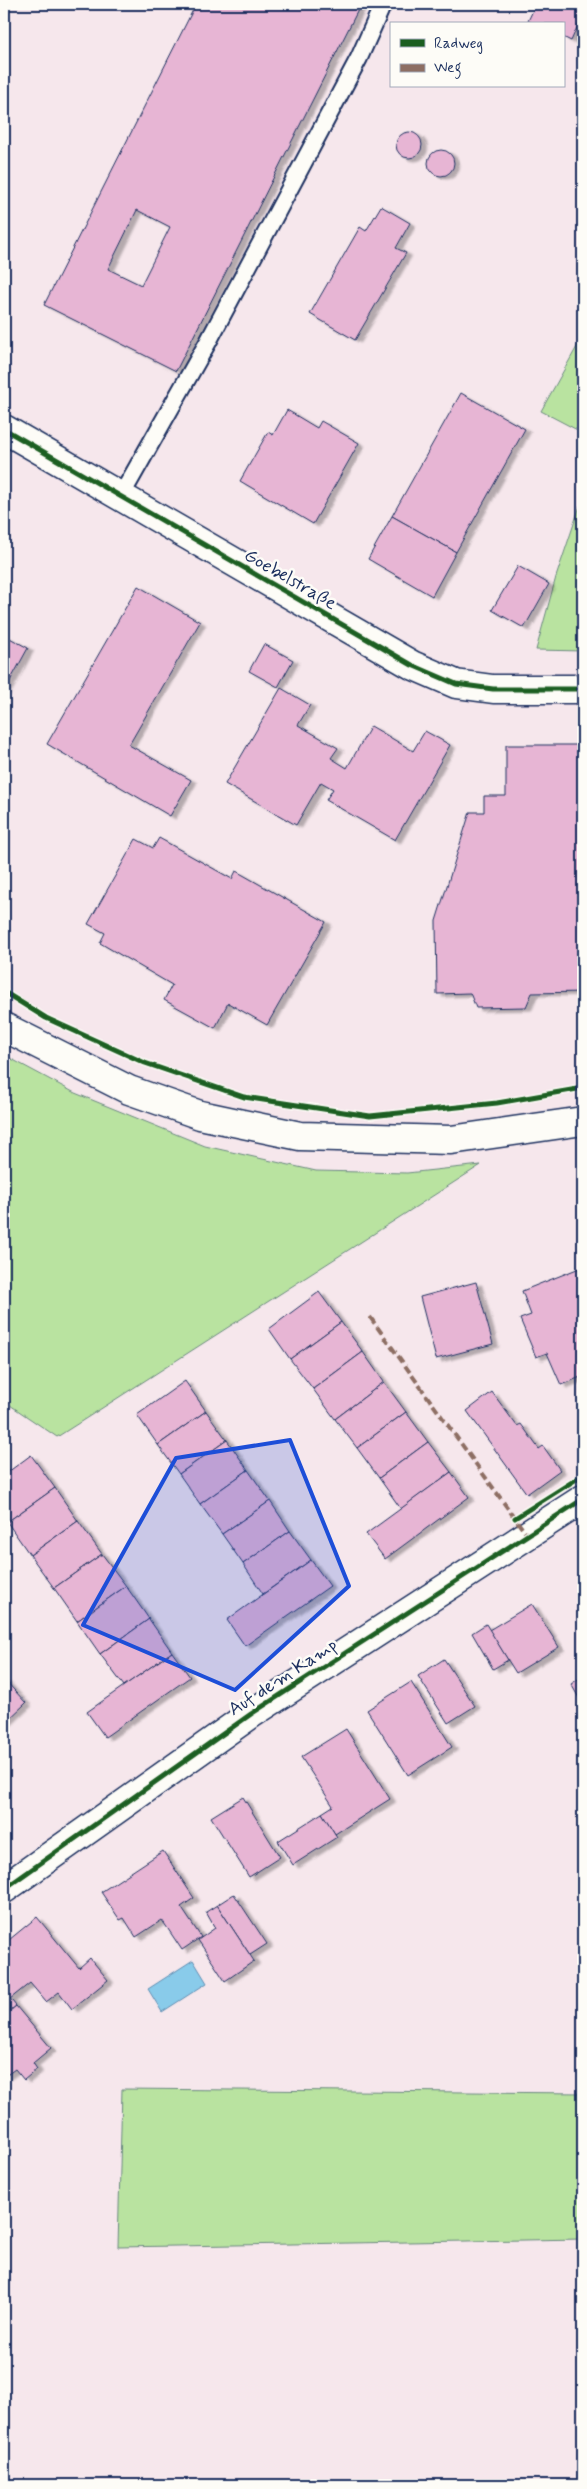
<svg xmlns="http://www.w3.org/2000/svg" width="587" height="2489" font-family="Mynerve,sans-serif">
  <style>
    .green { fill: #b9e3a0; stroke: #6a897f }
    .water { fill: #89cbea; stroke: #5d8db2 }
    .building { fill: #e7b5d4; stroke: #1b2f5e; fill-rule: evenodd; filter: url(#shadow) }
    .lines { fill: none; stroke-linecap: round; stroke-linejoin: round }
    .service-casing { stroke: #1b2f5e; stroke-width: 20 }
    .minor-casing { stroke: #1b2f5e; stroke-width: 31 }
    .tertiary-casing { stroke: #1b2f5e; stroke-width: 31 }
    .service { stroke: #fdfcf7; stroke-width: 16 }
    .minor { stroke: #fdfcf7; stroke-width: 28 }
    .tertiary { stroke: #fdfcf7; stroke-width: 28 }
    .quiet { stroke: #8d6e63; stroke-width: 4; stroke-dasharray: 8 4; stroke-linecap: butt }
    .cycleway-casing { stroke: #fdfcf7; stroke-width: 8 }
    .cycleway { stroke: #1b5e20; stroke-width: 5 }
    .marked { fill: #1d4ed8; fill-opacity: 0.2; stroke: #1d4ed8; stroke-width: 4; stroke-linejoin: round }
    .labels { text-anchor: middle; stroke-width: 5; stroke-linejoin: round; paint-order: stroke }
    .street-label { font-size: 19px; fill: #1b2f5e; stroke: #fdfcf7 }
  </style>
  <defs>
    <filter id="shadow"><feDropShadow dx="5.5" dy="3" stdDeviation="1" flood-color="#0004"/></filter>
  </defs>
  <rect width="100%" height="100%" fill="#f6e7ec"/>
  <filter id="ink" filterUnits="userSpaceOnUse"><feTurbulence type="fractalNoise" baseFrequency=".02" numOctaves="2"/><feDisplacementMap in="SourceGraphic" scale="10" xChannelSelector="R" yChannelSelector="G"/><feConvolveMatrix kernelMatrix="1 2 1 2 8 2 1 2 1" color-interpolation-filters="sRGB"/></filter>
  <g filter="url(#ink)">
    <g class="green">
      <polygon points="583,336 583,433 541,411"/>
      <polygon points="583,497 583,651 536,650 556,577"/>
      <polygon points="4,1055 75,1093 205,1146 316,1171 407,1173 481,1165 57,1437 4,1401"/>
      <polygon points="122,2089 583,2093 583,2239 118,2247"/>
    </g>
    <polygon class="water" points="193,1960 207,1983 162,2012 148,1989"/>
    <g class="building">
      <path d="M 196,4 L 361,4 L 176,371 L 44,305 ZM 137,210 L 170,227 L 141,285 L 108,269 Z"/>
      <polygon points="536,4 583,4 583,14 571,41 563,37 563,24 535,24 528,21"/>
      <circle cx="409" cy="145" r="13"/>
      <circle cx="441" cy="163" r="13"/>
      <polygon points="381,206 410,223 396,248 406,253 355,340 310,314 360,227 366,231"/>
      <polygon points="461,393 525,429 456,552 392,516"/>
      <polygon points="287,410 317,428 321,421 359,443 313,524 240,481 268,432 273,435"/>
      <polygon points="392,516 456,552 432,596 368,559"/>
      <polygon points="518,566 549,584 524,628 492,610"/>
      <polygon points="138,586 200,622 129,745 191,780 170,816 47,744"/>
      <polygon points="4,635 28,648 4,692"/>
      <polygon points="264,644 293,660 278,687 249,671"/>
      <polygon points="281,688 310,705 298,725 338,748 331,758 347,768 371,726 413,751 425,731 450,745 395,840 326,800 333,789 321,782 296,825 225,784"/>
      <polygon points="506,745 583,745 583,992 532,993 526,1007 476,1008 470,993 437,994 436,921 470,812 484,812 484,796 506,796"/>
      <polygon points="159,838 232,879 236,871 326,922 267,1025 228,1003 215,1028 164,1000 172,985 100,943 105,933 88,924 136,839 153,848"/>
      <polygon points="582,1267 583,1376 561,1385 547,1353 536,1357 520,1319 531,1315 522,1291"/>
      <polygon points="476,1282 493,1344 436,1359 420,1297"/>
      <polygon points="319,1292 341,1322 290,1359 269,1329"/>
      <polygon points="341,1322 363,1352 313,1389 290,1359"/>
      <polygon points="363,1352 384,1382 335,1419 313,1389"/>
      <polygon points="185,1381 206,1411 158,1445 137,1415"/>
      <polygon points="384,1382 406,1412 357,1448 335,1419"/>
      <polygon points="492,1392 517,1426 521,1424 539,1449 543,1446 560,1470 527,1494 467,1411"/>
      <polygon points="206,1411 227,1440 179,1474 158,1445"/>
      <polygon points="406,1412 428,1442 379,1478 357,1448"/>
      <polygon points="227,1440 248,1470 200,1504 179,1474"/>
      <polygon points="428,1442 451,1472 401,1509 379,1478"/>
      <polygon points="31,1455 55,1488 7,1522 4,1518 4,1475"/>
      <polygon points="248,1470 270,1501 222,1534 200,1504"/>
      <polygon points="451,1472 469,1497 385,1559 366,1534"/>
      <polygon points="55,1488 78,1521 30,1555 7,1522"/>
      <polygon points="270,1501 290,1531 243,1564 222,1534"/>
      <polygon points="78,1521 102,1554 54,1588 30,1555"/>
      <polygon points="290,1531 311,1560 263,1594 243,1564"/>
      <polygon points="102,1554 126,1586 77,1621 54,1588"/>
      <polygon points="311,1560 330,1586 245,1646 227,1620"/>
      <polygon points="126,1586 149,1619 100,1654 77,1621"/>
      <polygon points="532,1604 559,1647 516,1673 489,1630"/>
      <polygon points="149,1619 172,1652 124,1686 100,1654"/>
      <polygon points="486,1624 508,1660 493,1669 472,1633"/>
      <polygon points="172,1652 190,1677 105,1737 87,1712"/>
      <polygon points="444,1659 475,1706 448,1723 418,1676"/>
      <polygon points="583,1676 583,1705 571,1684"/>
      <polygon points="4,1679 26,1703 4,1724"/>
      <polygon points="411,1682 452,1747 408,1775 367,1710"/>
      <polygon points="346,1729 390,1799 335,1834 322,1813 333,1806 301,1757"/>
      <polygon points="243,1797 280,1857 249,1877 211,1817"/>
      <polygon points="322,1813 337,1837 293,1865 278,1841"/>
      <polygon points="163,1851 194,1898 181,1907 201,1937 182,1950 162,1920 136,1937 124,1918 120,1920 101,1892"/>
      <polygon points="234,1894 267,1944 250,1955 217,1905"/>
      <polygon points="217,1905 254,1961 225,1981 198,1940 215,1928 206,1912"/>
      <polygon points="37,1917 79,1968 90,1958 108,1980 72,2009 59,1992 46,2002 30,1983 10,1999 4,1991 4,1944"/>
      <polygon points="4,1991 16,2006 4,2016"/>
      <polygon points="16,2006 51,2048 33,2063 37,2069 24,2080 15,2069 4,2077 4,2016"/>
    </g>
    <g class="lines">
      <g class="service-casing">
        <polyline id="service" points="121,496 208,342 359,58 383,4"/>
      </g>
      <g class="minor-casing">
        <g id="minor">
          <polyline points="4,429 412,665 456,684 493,689 583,689"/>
          <polyline points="4,1889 251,1714 583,1499"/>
        </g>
      </g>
      <g class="tertiary-casing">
        <polyline id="tertiary" points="4,1027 129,1090 200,1115 300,1136 451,1140 583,1121"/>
      </g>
      <use href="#service" class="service"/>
      <use href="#minor" class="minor"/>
      <use href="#tertiary" class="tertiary"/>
      <polyline class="quiet" points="370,1317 527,1535"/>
      <g class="cycleway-casing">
        <g id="cycleway">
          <polyline points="4,429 412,665 456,684 493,689 583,689"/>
          <polyline points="4,992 46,1018 145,1063 244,1097 370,1116 497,1103 583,1088"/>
          <polyline points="515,1518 583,1475"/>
          <polyline points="4,1889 251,1714 583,1499"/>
        </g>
      </g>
      <use href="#cycleway" class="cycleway"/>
    </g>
  </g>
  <path class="marked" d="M 290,1440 L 349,1586 L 235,1690 L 83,1625 L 176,1458 Z"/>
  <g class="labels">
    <g class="street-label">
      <text transform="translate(291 578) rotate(30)" y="7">Goebelstraße</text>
      <text transform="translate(282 1676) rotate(-33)" y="7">Auf dem Kamp</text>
    </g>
  </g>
  <rect width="587" height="2489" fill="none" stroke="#fdfcf7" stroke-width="20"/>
  <rect x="10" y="10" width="567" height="2469" fill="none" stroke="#1b2f5e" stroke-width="2" filter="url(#ink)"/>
  <rect x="390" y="22" width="175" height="65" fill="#fdfcf7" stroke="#a3aaba"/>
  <rect x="400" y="39" width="25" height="8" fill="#1b5e20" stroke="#a3aaba"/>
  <text x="434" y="48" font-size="15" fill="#1b2f5e">Radweg</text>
  <rect x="400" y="64" width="25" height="8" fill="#8d6e63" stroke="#a3aaba"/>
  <text x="434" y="72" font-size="15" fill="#1b2f5e">Weg</text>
</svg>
